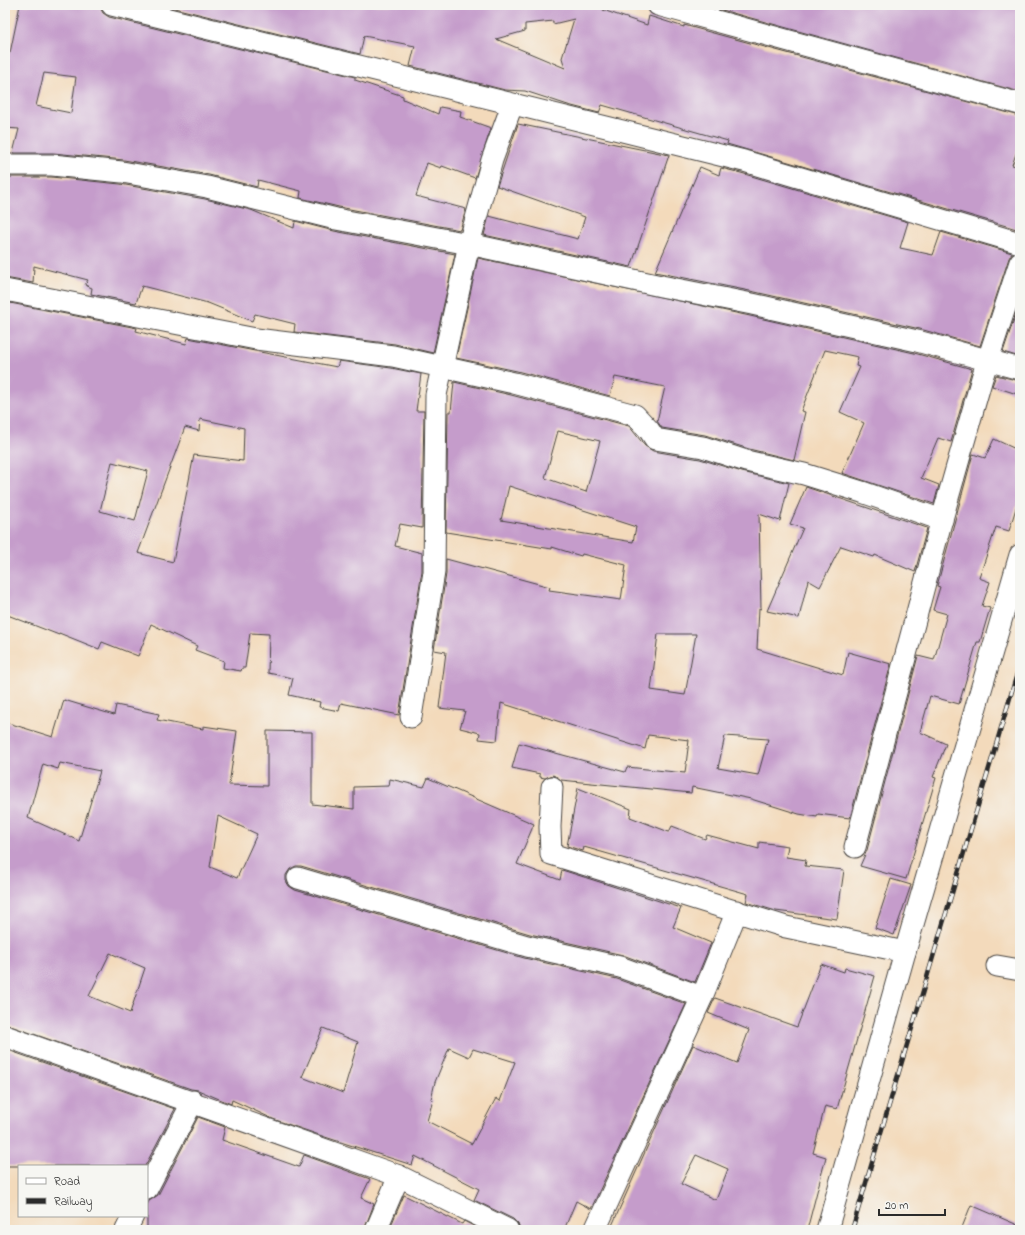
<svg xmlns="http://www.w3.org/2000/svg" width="1025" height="1235" font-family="'Indie Flower',sans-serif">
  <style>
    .building { fill: #c59ccb; fill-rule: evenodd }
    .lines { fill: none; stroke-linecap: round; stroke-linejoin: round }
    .minor-casing { stroke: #494541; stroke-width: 23 }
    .minor { stroke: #fff; stroke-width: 21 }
    .rail-casing { stroke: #2b2b2b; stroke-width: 4.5 }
    .rail { stroke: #f6f6f2; stroke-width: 3; stroke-dasharray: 9; stroke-linecap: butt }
  </style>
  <rect width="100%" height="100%" fill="#f6f6f2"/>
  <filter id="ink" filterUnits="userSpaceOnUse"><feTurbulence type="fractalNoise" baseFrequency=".025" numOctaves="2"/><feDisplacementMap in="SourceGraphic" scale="8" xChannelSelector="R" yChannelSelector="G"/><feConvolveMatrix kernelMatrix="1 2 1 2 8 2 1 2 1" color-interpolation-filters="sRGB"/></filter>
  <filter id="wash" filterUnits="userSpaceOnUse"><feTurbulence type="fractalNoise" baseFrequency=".012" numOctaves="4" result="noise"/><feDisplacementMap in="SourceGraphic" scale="16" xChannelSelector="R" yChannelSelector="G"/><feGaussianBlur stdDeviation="0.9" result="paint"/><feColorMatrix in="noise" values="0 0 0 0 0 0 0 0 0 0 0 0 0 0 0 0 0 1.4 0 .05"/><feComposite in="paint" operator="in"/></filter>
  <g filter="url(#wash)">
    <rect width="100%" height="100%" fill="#f3dabb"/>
    <g id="blocks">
      <g class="building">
        <path d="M 20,5 L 81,5 L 100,7 L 103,13 L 109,17 L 355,77 L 355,80 L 403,96 L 403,99 L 438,114 L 440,107 L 461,111 L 460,117 L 491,128 L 475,178 L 442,166 L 441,168 L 427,163 L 416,196 L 466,209 L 460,230 L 339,207 L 300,198 L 301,191 L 258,180 L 257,187 L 209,175 L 124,160 L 53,153 L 13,153 L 19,129 L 5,128 L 5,52 L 10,53 ZM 44,73 L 76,77 L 71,113 L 36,106 Z"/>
        <path d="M 162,5 L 602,5 L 603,10 L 647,25 L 649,16 L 684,27 L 684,25 L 713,33 L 1020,116 L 1020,143 L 1012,165 L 1020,167 L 1020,230 L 727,144 L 728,141 L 602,105 L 599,113 L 568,105 L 525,91 L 505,90 L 410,66 L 415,46 L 364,36 L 360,54 ZM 574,19 L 562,58 L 565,68 L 496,39 L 525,31 L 525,24 L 553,21 L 553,24 Z"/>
        <polygon points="718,5 1020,5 1020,92 718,9"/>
        <polygon points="518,124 669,155 631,267 484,235 489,216 578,239 585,217 497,186"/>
        <polygon points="700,167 719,175 721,168 741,173 908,222 900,248 933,255 941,232 1012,253 1009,258 980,346 920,329 755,292 655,272"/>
        <polygon points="5,177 51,177 120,184 205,199 251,210 294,228 295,221 334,231 455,254 433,353 395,344 294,332 295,324 255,314 252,321 208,303 142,286 136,303 91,294 92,288 85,285 88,280 34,266 33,283 5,278"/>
        <polygon points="478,258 750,316 914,353 972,369 951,442 938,438 921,478 939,485 934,504 842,473 864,423 840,412 860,367 856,366 858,357 825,350 801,411 805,412 794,460 749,449 705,435 662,428 657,421 665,387 615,377 610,396 517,371 456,358"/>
        <polygon points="1020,301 1020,357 1003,352"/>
        <path d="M 5,302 L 137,328 L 136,331 L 186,344 L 188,338 L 337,367 L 339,361 L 391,368 L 421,374 L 416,411 L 424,411 L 422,528 L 400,524 L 395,546 L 422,553 L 422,571 L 399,715 L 341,703 L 339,711 L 319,707 L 320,702 L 289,695 L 293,678 L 268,673 L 269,634 L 250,633 L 245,668 L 242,668 L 241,671 L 223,668 L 224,661 L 195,650 L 197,646 L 151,624 L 138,656 L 102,642 L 99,649 L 59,633 L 59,635 L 5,614 ZM 200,419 L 244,428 L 243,461 L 194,455 L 173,562 L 138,553 L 185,427 L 199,431 ZM 112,462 L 148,471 L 135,521 L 100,511 Z"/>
        <polygon points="996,375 1020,381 1020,395 992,386"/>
        <path d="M 454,382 L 511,395 L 629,426 L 645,446 L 653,451 L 700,459 L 742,472 L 789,483 L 780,521 L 759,514 L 761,609 L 759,608 L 757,649 L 843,675 L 848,652 L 891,664 L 850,818 L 818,814 L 817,817 L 799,814 L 751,799 L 692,787 L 691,793 L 561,780 L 553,775 L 545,778 L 540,777 L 540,774 L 512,768 L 519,743 L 625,772 L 627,767 L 685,773 L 689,740 L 648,735 L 645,749 L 501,703 L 497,741 L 479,739 L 480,733 L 460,728 L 465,711 L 439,708 L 446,652 L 434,650 L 446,574 L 446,559 L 550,587 L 549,590 L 621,600 L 626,565 L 582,554 L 581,556 L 552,547 L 552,549 L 446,532 L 448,412 L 451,412 ZM 558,431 L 600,441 L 586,492 L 545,478 ZM 509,486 L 636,527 L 633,542 L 501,520 ZM 658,634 L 696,634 L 685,695 L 651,690 ZM 725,736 L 768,739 L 758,775 L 718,768 Z"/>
        <polygon points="994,439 1020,451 1020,495 1009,531 996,527 979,578 990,582 982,606 990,608 980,642 977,642 959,704 930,696 920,732 946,744 933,777 936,778 906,879 860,866 867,850 918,656 934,660 947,614 933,610 940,587 937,586 973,454 985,458"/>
        <polygon points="806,487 927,528 915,572 875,555 874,557 841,546 820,587 808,580 799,618 767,611 803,528 790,524"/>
        <path d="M 64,700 L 114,715 L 116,705 L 159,714 L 157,720 L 203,729 L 203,726 L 237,731 L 229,785 L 267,786 L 267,731 L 312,732 L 312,804 L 354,809 L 354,787 L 389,786 L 390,779 L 424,787 L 428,778 L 534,824 L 517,864 L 560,880 L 562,870 L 681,908 L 673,927 L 711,943 L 695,982 L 623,955 L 530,934 L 301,866 L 296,866 L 290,869 L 286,875 L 286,881 L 289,886 L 295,890 L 524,958 L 617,979 L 686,1004 L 591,1209 L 576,1201 L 564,1230 L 520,1230 L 518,1224 L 513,1219 L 474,1200 L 479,1189 L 415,1156 L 412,1165 L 325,1137 L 273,1119 L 232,1100 L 231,1104 L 198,1090 L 191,1089 L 5,1024 L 5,722 L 53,737 ZM 60,763 L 100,771 L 79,841 L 28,818 L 43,764 L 58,769 ZM 218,816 L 257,834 L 237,878 L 210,867 ZM 110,953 L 145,968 L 130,1013 L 89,996 ZM 323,1028 L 358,1042 L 343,1093 L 302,1077 ZM 449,1048 L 469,1057 L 473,1049 L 515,1062 L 500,1101 L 496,1098 L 472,1144 L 427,1121 L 433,1100 L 431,1099 L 435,1082 Z"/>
        <polygon points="578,788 631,809 630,817 669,832 672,826 705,839 707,835 759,849 759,842 788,846 786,857 806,860 805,866 844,870 837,919 776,911 746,902 748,894 584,847 583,851 567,846"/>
        <polygon points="891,879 911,885 894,935 875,928"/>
        <path d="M 821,964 L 844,972 L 845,968 L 875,976 L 837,1109 L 825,1106 L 813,1153 L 826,1157 L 807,1230 L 610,1230 L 693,1045 L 737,1063 L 749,1030 L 708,1013 L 715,998 L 797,1027 ZM 696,1155 L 728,1169 L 716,1200 L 681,1184 Z"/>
        <polygon points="5,1049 175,1109 145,1166 5,1166"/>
        <polygon points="198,1117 225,1127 222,1140 299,1167 304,1155 370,1179 361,1198 374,1204 364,1230 147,1230 147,1205 149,1201 158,1195"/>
        <polygon points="404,1195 462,1224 464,1221 481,1230 389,1230"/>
        <polygon points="971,1205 1020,1226 1020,1230 961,1230"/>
      </g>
    </g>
  </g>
  <g filter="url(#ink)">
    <use href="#blocks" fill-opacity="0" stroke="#494541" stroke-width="1"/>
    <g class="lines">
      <g class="minor-casing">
        <g id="minor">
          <polyline points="112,5 744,161 1020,243"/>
          <polyline points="658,5 1020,104"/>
          <polyline points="5,165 52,165 122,172 207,187 336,219 469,244 661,286 752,304 917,341 1020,369"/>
          <polyline points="5,290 256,339 393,356 514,383 635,415 649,430 655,439 703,447 746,461 804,474 862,492 942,520"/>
          <polyline points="411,717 434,572 436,395 469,244 492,160 512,105"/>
          <polyline points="552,787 550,827 551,854 786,927 905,952"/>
          <polyline points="855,847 940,526 982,378 1020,262"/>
          <polyline points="298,878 527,946 620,967 702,997"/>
          <polyline points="997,966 1020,970"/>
          <polyline points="5,1036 399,1176 508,1230"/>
          <polyline points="147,1189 193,1101"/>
          <polyline points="126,1230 133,1216"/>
          <polyline points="376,1230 399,1176"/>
          <polyline points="595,1230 702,997 737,911"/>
          <polyline points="827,1230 905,952 1020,555"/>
        </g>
      </g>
      <use href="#minor" class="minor"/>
      <g class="rail-casing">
        <polyline id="rail" points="852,1230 1020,664"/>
      </g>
      <use href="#rail" class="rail"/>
    </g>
  </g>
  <rect width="1025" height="1235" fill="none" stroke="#f6f6f2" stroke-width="20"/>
  <rect x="18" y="1165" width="130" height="52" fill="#f6f6f2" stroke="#a5a5a2"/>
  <rect x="26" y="1178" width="20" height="6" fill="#ffffff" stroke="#a5a5a2"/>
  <text x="54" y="1185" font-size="12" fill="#2b2b2b">Road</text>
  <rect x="26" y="1198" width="20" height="6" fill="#2b2b2b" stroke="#a5a5a2"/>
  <text x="54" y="1205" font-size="12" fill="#2b2b2b">Railway</text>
  <path d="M879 1209v6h66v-6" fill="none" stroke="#2b2b2b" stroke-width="2"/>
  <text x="885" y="1209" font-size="12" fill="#2b2b2b" stroke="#f6f6f2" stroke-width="3" paint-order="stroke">20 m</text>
</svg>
